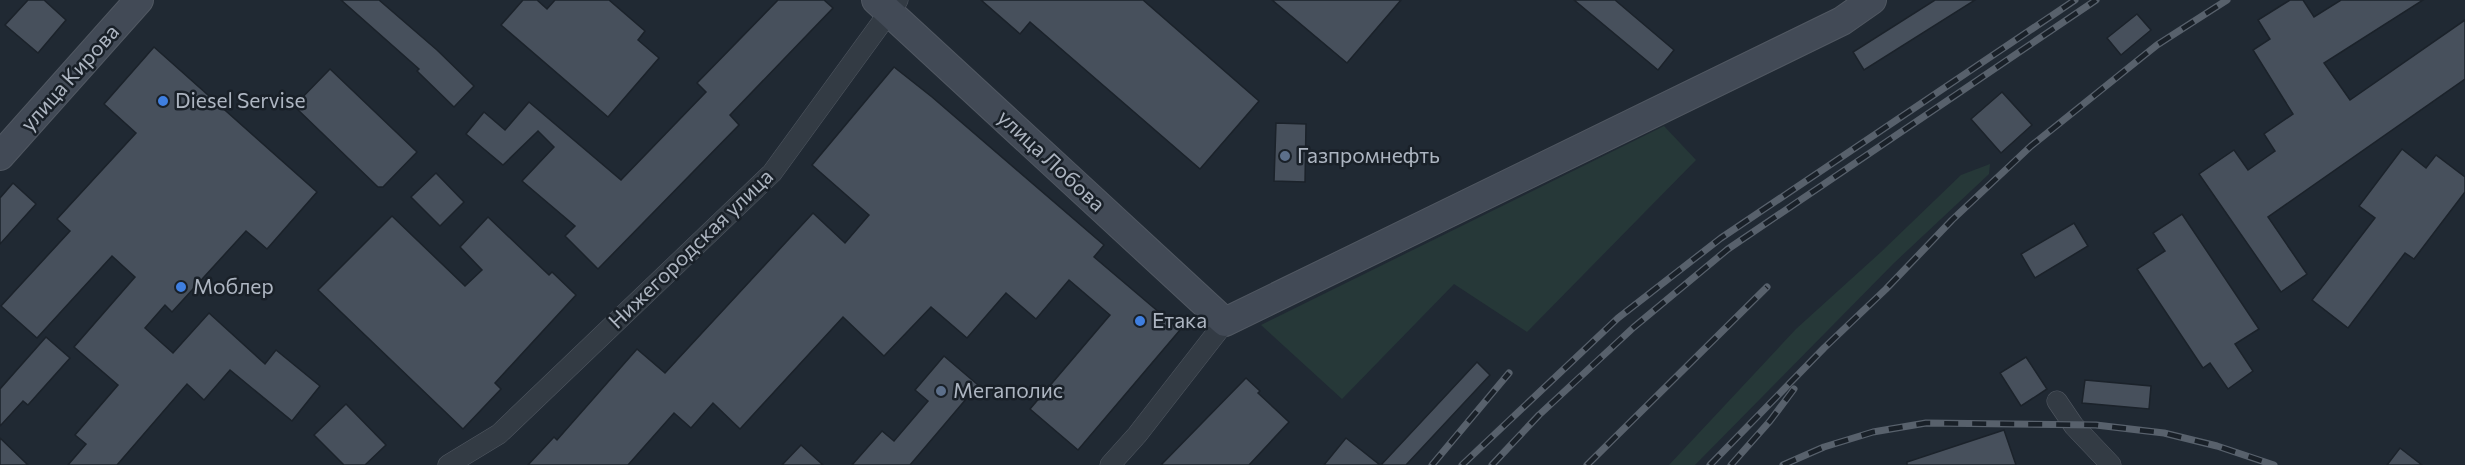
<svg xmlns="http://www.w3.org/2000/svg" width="2465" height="465" font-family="Commissioner,sans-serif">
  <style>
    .green { fill: #263838 }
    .building { fill: #47505c; stroke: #1b222a; stroke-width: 1.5 }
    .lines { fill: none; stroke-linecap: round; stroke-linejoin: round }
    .street-casing { stroke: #515862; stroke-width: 21 }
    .secondary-casing { stroke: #515862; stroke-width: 30 }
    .street { stroke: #333b44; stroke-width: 20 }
    .secondary { stroke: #424a56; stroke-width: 28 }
    .rail-casing { stroke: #58616c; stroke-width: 7 }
    .rail { stroke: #192028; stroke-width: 4.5; stroke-dasharray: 14; stroke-linecap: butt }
    .shop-dot { fill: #3f7fe0; stroke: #192028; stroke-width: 2 }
    .service-dot { fill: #5c6f8a; stroke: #192028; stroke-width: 2 }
    .labels { text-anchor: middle; stroke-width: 5; stroke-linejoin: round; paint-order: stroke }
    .street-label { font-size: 21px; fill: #adb5c1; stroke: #192028 }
    .poi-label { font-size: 21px; fill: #adb5c1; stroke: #192028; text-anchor: start }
  </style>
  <rect width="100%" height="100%" fill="#202933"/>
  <g class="green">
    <polygon points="1664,126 1696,160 1527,332 1454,284 1342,399 1261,325"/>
    <polygon points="1990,164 1989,174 1894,263 1695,465 1669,465 1796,329 1881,252 1961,175"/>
  </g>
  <g class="building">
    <polygon points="28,0 44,0 66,20 38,53 5,25"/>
    <polygon points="341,0 379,0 437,50 474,86 454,107 417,71 419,69"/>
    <polygon points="523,0 537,0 547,9 555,0 609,0 645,31 638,40 659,58 608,117 501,25"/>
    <polygon points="778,0 824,0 833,8 730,115 739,125 598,269 565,236 575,226 522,181 554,147 538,131 503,165 466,134 484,112 505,130 529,102 621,180 706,92 697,83"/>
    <polygon points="981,0 1143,0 1259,101 1200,169 1030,22 1020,34"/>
    <polygon points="1272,0 1401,0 1347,63"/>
    <polygon points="1574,0 1615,0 1674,50 1658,70"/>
    <polygon points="1935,0 1975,0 1864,70 1853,52"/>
    <polygon points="2290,0 2303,0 2314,17 2341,0 2423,0 2324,63 2350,100 2465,20 2465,79 2268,217 2307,274 2281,292 2199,174 2234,150 2248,170 2275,151 2264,134 2293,114 2253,50 2270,39 2258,20"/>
    <polygon points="2137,14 2151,30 2121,55 2107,38"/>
    <polygon points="154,47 317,192 267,249 246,231 172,312 165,305 145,328 173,353 209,313 265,364 276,350 320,386 292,421 230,370 204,400 187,384 117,465 68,465 86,444 75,435 118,385 74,347 135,277 112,256 37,338 1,306 70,231 57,219 136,133 104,104"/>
    <polygon points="894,67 932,97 1104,245 1094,257 1180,330 1078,450 1030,409 1110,315 1069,280 1036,319 1006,293 967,338 931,307 884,356 843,317 740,429 713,403 691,428 674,413 628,465 528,465 554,437 557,440 637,349 665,373 813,213 845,243 869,215 812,165"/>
    <polygon points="330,69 417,152 383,187 378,187 294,106"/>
    <polygon points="2002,92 2032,125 2001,153 1971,119"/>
    <polygon points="1276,123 1306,124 1305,182 1274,181"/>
    <polygon points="2402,149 2426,168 2436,155 2465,177 2465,192 2414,259 2405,253 2348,328 2312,300 2375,218 2359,206"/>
    <polygon points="436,173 464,202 440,226 411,197"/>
    <polygon points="13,183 36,204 0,244 0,198"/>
    <polygon points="2182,214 2259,329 2235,344 2253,371 2228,389 2210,363 2203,368 2137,269 2165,251 2153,233"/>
    <polygon points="392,216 465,286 482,270 460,247 488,217 549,275 552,272 576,295 495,383 501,389 463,429 318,290"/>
    <polygon points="2074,223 2088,246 2035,278 2021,254"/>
    <polygon points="46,337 70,358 28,405 23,401 0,426 0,389"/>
    <polygon points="944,356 978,385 910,465 852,465 882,431 894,441 928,401 915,390"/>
    <polygon points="2026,357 2047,389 2021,406 2000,373"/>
    <polygon points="1477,362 1490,375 1406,465 1381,465"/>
    <polygon points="1246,378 1260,391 1258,393 1289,422 1249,465 1161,465"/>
    <polygon points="2085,380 2151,386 2149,409 2082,403"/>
    <polygon points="346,404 386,445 365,465 344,465 314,435"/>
    <polygon points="2004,430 2016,465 1907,465 1907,462"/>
    <polygon points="0,438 28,465 0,465"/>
    <polygon points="1346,438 1380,465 1324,465"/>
    <polygon points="801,445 823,465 782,465"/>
    <polygon points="2400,448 2422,465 2387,465"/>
  </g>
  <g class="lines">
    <g class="street-casing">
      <g id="street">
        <polyline points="2057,401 2074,426 2111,465"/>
        <polyline points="448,465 499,434 772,173 898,0"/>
        <polyline points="1110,465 1137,435 1225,322"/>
      </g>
    </g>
    <g class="secondary-casing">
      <g id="secondary">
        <polyline points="876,0 1225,322 1842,21 1872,0"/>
        <polyline points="0,156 139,0"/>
      </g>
    </g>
    <use href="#street" class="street"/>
    <use href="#secondary" class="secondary"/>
    <g class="rail-casing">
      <g id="rail">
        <polyline points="1432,465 1509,373"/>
        <polyline points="1462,465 1618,318 1721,238 2075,0"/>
        <polyline points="1492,465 1539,415 1634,327 1728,249 2096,0"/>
        <polyline points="1587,465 1767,287"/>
        <polyline points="1710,465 1824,348 1886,289 1952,220 2031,146 2157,45 2227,0"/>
        <polyline points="1731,465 1770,421 1794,389"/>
        <polyline points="1783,465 1824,447 1873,432 1926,423 2096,425 2164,433 2217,446 2274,465"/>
      </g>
    </g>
    <use href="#rail" class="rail"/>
  </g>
  <g class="shop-dot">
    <circle cx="163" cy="101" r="6"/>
    <circle cx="181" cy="287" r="6"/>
    <circle cx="1140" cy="321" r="6"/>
  </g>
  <g class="service-dot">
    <circle cx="1285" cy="156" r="6"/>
    <circle cx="941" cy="391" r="6"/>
  </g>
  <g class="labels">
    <g class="street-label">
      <text transform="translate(70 78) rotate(-48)" y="7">улица Кирова</text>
      <text transform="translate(1051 161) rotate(43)" y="7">улица Лобова</text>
      <text transform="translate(691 249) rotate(-44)" y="7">Нижегородская улица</text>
    </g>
    <g class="poi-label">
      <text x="175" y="108">Diesel Servise</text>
      <text x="1297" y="163">Газпромнефть</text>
      <text x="193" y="294">Моблер</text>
      <text x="1152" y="328">Етака</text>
      <text x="953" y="398">Мегаполис</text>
    </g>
  </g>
</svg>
